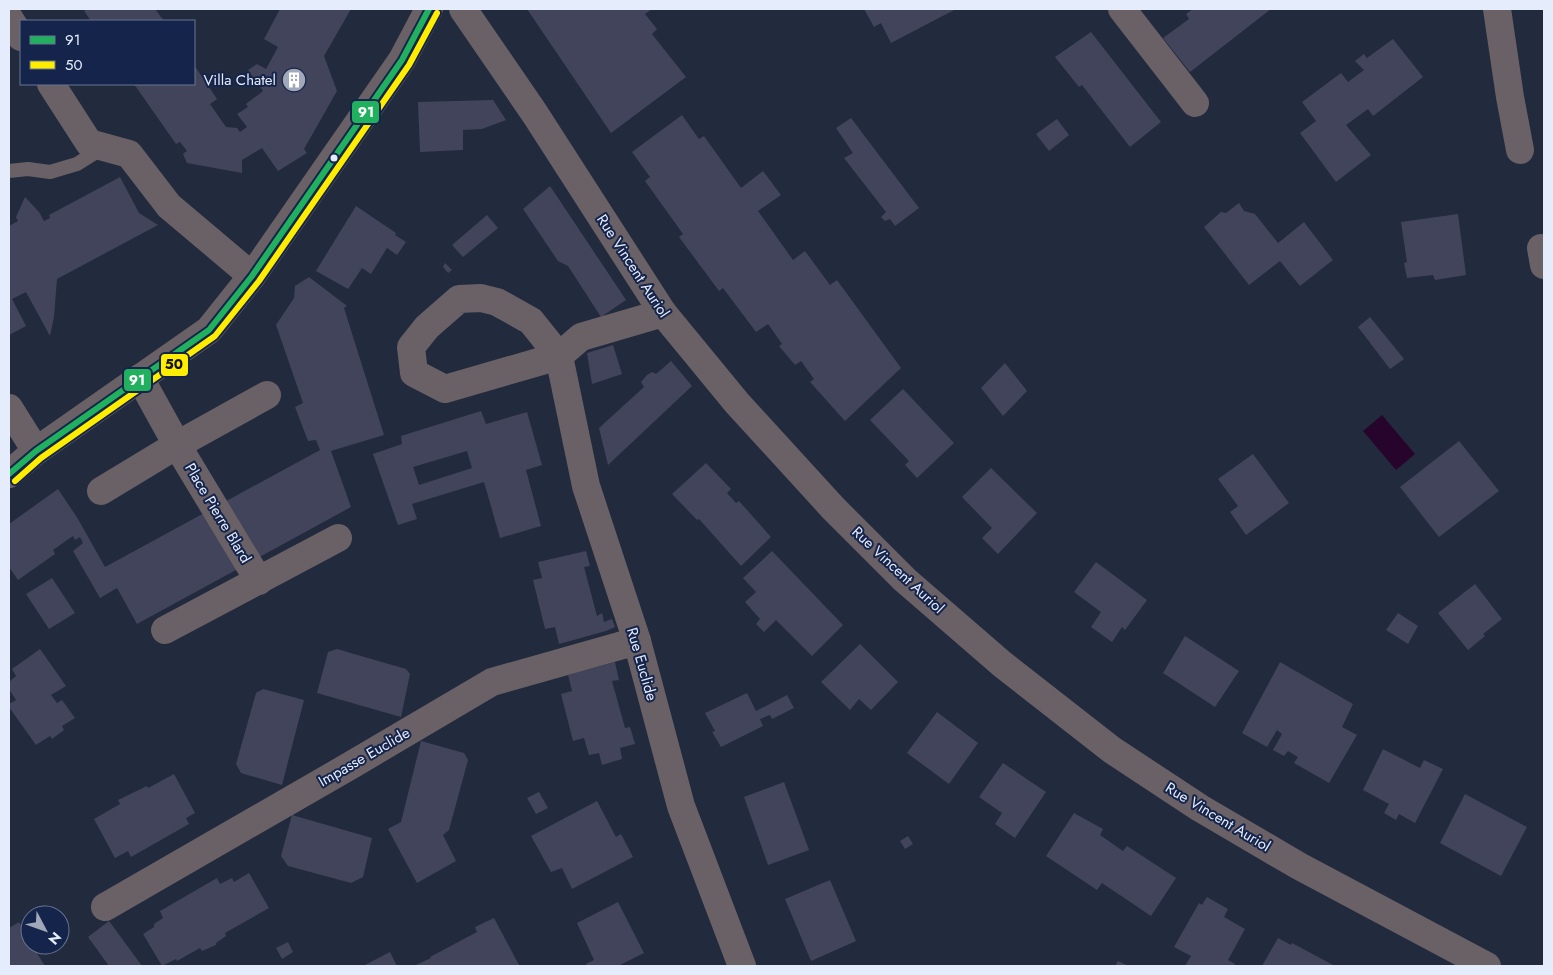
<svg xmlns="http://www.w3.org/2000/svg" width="1553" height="975" font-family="Jost,sans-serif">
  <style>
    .water { fill: #27042b }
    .building { fill: #42445c; fill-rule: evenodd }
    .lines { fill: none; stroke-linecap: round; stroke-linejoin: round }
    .service { stroke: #696165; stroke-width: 14 }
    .minor { stroke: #696165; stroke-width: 28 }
    .tertiary { stroke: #696165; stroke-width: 28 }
    .bus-1-casing { stroke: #15244b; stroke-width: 10 }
    .bus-2-casing { stroke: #15244b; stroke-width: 10 }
    .bus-1 { stroke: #20b05e; stroke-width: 6 }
    .bus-2 { stroke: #ffed00; stroke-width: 6 }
    .bus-dot { fill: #e5ecfc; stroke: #15244b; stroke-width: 2 }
    .labels { text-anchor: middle; stroke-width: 4; stroke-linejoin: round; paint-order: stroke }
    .poi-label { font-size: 15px; fill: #e5ecfc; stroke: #15244b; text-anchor: end }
    .street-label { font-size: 15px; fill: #e5ecfc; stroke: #15244b }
    .line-badge { stroke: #15244b; stroke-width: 2 }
    .badge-label { font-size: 14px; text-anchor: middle; font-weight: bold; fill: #fff }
    .pale-badge-label { font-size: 14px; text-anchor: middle; font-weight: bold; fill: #111 }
  </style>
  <rect width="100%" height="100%" fill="#222a3e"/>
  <polygon class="water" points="1382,415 1415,454 1396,470 1363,431"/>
  <g class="building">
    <polygon points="88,9 155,9 164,21 91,21 84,11"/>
    <polygon points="280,9 351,9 324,56 337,91 304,149 307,153 278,171 262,148 242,160 242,173 187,163 183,154 187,151 180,142 176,144 134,84 194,84 194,65 217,99 210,104 226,127 237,128 240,132 247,127 237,114 248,107 246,104 263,91 248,70 257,64 266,69 278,47 264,39"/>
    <polygon points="527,9 652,9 645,14 657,29 652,34 686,77 611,133"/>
    <polygon points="864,9 956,9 891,43 881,23 874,27"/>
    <polygon points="1193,9 1271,9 1190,72 1163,38 1189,19 1186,14"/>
    <polygon points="1091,32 1161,122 1130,147 1082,85 1079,87 1055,57"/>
    <polygon points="1393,39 1423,77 1373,116 1368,109 1346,125 1371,155 1336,182 1300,133 1316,121 1302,102 1341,73 1348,82 1364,70 1355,61 1364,54 1367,58"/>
    <polygon points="493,100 506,120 482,129 463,130 463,150 420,152 418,102"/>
    <polygon points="682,115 699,139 704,136 741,188 763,171 781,195 758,211 793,260 805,251 830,285 837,280 901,368 845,421 810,382 814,379 801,361 795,365 779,346 782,344 768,324 756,332 723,288 719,291 679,237 683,234 645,181 650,177 632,152"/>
    <polygon points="851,118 919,208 895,226 890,219 885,221 881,217 886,212 844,158 853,153 836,128"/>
    <polygon points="1057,119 1069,135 1049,151 1036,134"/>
    <polygon points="120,177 139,213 158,225 57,279 54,317 50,336 26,292 12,299 26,326 9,335 9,226 18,221 16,217 25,197 39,212 44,221 50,218 49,215"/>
    <polygon points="550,186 626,300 601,317 568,266 558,261 523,209"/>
    <polygon points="1239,203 1244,211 1255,214 1278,243 1304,222 1333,260 1300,286 1280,261 1249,285 1204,227 1221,212 1226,213"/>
    <polygon points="356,206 396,233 395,235 406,242 397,255 387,248 371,274 362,268 348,289 316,271"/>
    <polygon points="1458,214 1466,275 1435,280 1433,275 1407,278 1404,263 1407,262 1401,222"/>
    <polygon points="487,215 498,228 463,257 452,245"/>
    <polygon points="445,263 452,270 448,273 443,267"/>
    <polygon points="309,277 347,306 344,308 384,435 331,451 351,507 137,624 117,588 100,598 73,551 83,543 80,537 75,540 73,536 53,550 55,554 18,580 9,567 9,524 58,489 78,519 105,567 320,450 316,440 308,441 295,407 303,403 276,325 294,298 295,286"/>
    <polygon points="1370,317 1404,359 1390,369 1358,327"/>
    <polygon points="613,345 622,374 592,384 587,353"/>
    <polygon points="671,361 692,386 608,465 599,428 644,387 641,382 647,375 652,372 656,374"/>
    <polygon points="1005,363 1027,391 1003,416 981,388"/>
    <polygon points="903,389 954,443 917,478 905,465 909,461 870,420"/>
    <path d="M 481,411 L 486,424 L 527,412 L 542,465 L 526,470 L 541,526 L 500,538 L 484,482 L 412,504 L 417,519 L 398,525 L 373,454 L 402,444 L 401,436 ZM 467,451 L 472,468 L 419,485 L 413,467 Z"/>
    <polygon points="1459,441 1499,491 1439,537 1400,487"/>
    <polygon points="1253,454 1289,503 1246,535 1230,512 1238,506 1218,479"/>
    <polygon points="706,463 731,489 727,493 736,503 739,501 771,537 741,566 699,519 697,520 672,494"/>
    <polygon points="991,468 1037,513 998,554 982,538 992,528 962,497"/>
    <polygon points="586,551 590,566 584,567 597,616 602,613 604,622 612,619 615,627 606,631 559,644 555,627 545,629 533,580 542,578 538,562"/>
    <polygon points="772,551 843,625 812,656 776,620 764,632 756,624 760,619 745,602 756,592 743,578"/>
    <polygon points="1096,562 1147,600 1125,630 1122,627 1112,642 1091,627 1101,612 1074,592"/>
    <polygon points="52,578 75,613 49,629 26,594"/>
    <polygon points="1475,584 1502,619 1483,634 1485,636 1468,650 1438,613"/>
    <polygon points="1398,613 1418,626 1408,644 1386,630"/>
    <polygon points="1185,636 1239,671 1215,707 1163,673"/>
    <polygon points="860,644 898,682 871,710 859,699 850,710 821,682"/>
    <polygon points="40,649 66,686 51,695 57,703 62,700 75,718 62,726 64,730 52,739 50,736 36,745 9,707 9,704 16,700 9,689 9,682 16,676 12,669"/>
    <polygon points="337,649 406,669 410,674 401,717 317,693 328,652"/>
    <polygon points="615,662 619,680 612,681 625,728 630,727 635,744 620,748 622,759 602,765 599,753 589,755 584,738 573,741 561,694 572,691 568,675"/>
    <polygon points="1280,662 1353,704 1342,727 1357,735 1329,783 1294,763 1298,757 1288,751 1284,756 1273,750 1282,734 1277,730 1267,747 1242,733"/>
    <polygon points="263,689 304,700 282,785 241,773 236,764 256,693"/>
    <polygon points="747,693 756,711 787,695 794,708 772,719 770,715 760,719 763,726 721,747 712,732 715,731 705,713"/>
    <polygon points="937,712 978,743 949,784 907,753"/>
    <polygon points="421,741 464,753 468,760 449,830 443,835 456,861 417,883 388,829 401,822"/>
    <polygon points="1383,749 1420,768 1424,760 1443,769 1415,823 1399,814 1396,820 1384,813 1389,804 1363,790"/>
    <polygon points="1003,763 1046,792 1015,838 995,824 1002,813 979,797"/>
    <polygon points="174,774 195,813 186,818 189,824 131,857 128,851 115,858 94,819 120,804 118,800 147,786 148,788"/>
    <polygon points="784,782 809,850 768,865 744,797"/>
    <polygon points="539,792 548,808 536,814 527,798"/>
    <polygon points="1465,794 1527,827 1501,876 1440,843"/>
    <polygon points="597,801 616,837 621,834 633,857 572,889 562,868 551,872 531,836"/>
    <polygon points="1074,813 1103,829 1100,835 1123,851 1127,846 1176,878 1151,916 1102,883 1097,890 1046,856"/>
    <polygon points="292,815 372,838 363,877 351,883 288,866 281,856"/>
    <polygon points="908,836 913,844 905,849 900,841"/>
    <polygon points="249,873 269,908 225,933 226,936 216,943 216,945 202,951 200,948 177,961 176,959 162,966 143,934 154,927 154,924 163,918 160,911 217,878 220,884 232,878 234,882"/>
    <polygon points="830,880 856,941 811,961 785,899"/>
    <polygon points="1207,897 1228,909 1224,917 1245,929 1228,960 1235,964 1234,966 1185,966 1191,956 1174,947 1199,903 1202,905"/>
    <polygon points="618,902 644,953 618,966 588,966 586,964 594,960 577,923"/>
    <polygon points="494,918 519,965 417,966 416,965 431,958 430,957 477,932 475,927"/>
    <polygon points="109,921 112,925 142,966 109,966 88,937"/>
    <polygon points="19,922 30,941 30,945 32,945 45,966 9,966 9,928"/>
    <polygon points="1278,938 1291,945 1292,943 1335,966 1262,966"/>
    <polygon points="288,942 293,952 282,959 276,948"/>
    <polygon points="390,952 397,966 363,966"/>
    <polygon points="1118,961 1128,966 1115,966"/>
  </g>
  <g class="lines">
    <polyline class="service" points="9,171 28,169 50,172 77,164 104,147"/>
    <g class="minor">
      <polyline points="1122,9 1195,103"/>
      <polyline points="1497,9 1510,97 1520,150"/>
      <polyline points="9,18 21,37"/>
      <polyline points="51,84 89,143 129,154 169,206 252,276"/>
      <polyline points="1541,248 1544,265"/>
      <polygon points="481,298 497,302 531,321 559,356 445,389 414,373 411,347 427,327 459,299"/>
      <polyline points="663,313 581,337 559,356 586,486 637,641 681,806 742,966"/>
      <polyline points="140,378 177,445 259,581"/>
      <polyline points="9,408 36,451"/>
      <polyline points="101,491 177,445 267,395"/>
      <polyline points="165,630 338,538"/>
      <polyline points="105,907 353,764 492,682 637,641"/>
    </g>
    <g class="tertiary">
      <polyline points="463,9 535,114 663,313 737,403 833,508 905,580 1002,664 1112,750 1200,808 1299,866 1487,966"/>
      <polyline points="9,474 36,451 209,330 252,276 402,60 429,9"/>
    </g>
    <g class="bus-1-casing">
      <polyline id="bus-1" points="9,474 36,451 209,330 252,276 402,60 429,9"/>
    </g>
    <g class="bus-2-casing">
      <polyline id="bus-2" points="15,481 41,458 215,336 259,281 409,65 437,13"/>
    </g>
    <use href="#bus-1" class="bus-1"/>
    <use href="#bus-2" class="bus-2"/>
  </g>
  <defs>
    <g id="building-disc" transform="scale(1.25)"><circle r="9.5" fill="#a1a8ba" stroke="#15244b"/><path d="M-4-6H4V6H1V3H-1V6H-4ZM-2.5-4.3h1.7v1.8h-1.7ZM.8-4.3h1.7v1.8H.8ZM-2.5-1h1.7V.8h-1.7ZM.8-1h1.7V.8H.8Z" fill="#fff"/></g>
  </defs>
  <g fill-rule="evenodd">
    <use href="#building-disc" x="294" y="80"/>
  </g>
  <circle class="bus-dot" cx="334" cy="158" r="4.5"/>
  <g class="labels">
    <g class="poi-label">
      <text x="276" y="85">Villa Chatel</text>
    </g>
    <g class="street-label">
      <text transform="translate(633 266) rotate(57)" y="5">Rue Vincent Auriol</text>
      <text transform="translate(218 513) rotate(59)" y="5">Place Pierre Blard</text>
      <text transform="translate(898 570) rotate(43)" y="5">Rue Vincent Auriol</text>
      <text transform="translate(642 664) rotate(74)" y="5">Rue Euclide</text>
      <text transform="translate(364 757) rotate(-30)" y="5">Impasse Euclide</text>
      <text transform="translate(1218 817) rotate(31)" y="5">Rue Vincent Auriol</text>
    </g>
  </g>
  <g class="line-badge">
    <rect x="351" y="100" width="29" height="24" rx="5" fill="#20b05e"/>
    <rect x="160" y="353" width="29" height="24" rx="5" fill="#ffed00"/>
    <rect x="123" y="368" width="29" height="24" rx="5" fill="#20b05e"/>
  </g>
  <g class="badge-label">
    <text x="366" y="117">91</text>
    <text x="137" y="385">91</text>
  </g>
  <g class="pale-badge-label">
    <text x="174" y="369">50</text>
  </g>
  <rect width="1553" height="975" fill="none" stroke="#e5ecfc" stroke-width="20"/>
  <rect x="20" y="20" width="175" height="65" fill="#15244b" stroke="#687492"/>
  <rect x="30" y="36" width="25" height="8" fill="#20b05e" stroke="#687492"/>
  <text x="65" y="45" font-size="15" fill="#e5ecfc">91</text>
  <rect x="30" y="61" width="25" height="8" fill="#ffed00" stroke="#687492"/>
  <text x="65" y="70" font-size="15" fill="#e5ecfc">50</text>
  <g transform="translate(45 930) rotate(131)"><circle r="24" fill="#15244b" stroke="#687492"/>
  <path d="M0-4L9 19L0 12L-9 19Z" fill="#a1a8ba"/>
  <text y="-8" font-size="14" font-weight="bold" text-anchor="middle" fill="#e5ecfc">N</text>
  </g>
</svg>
